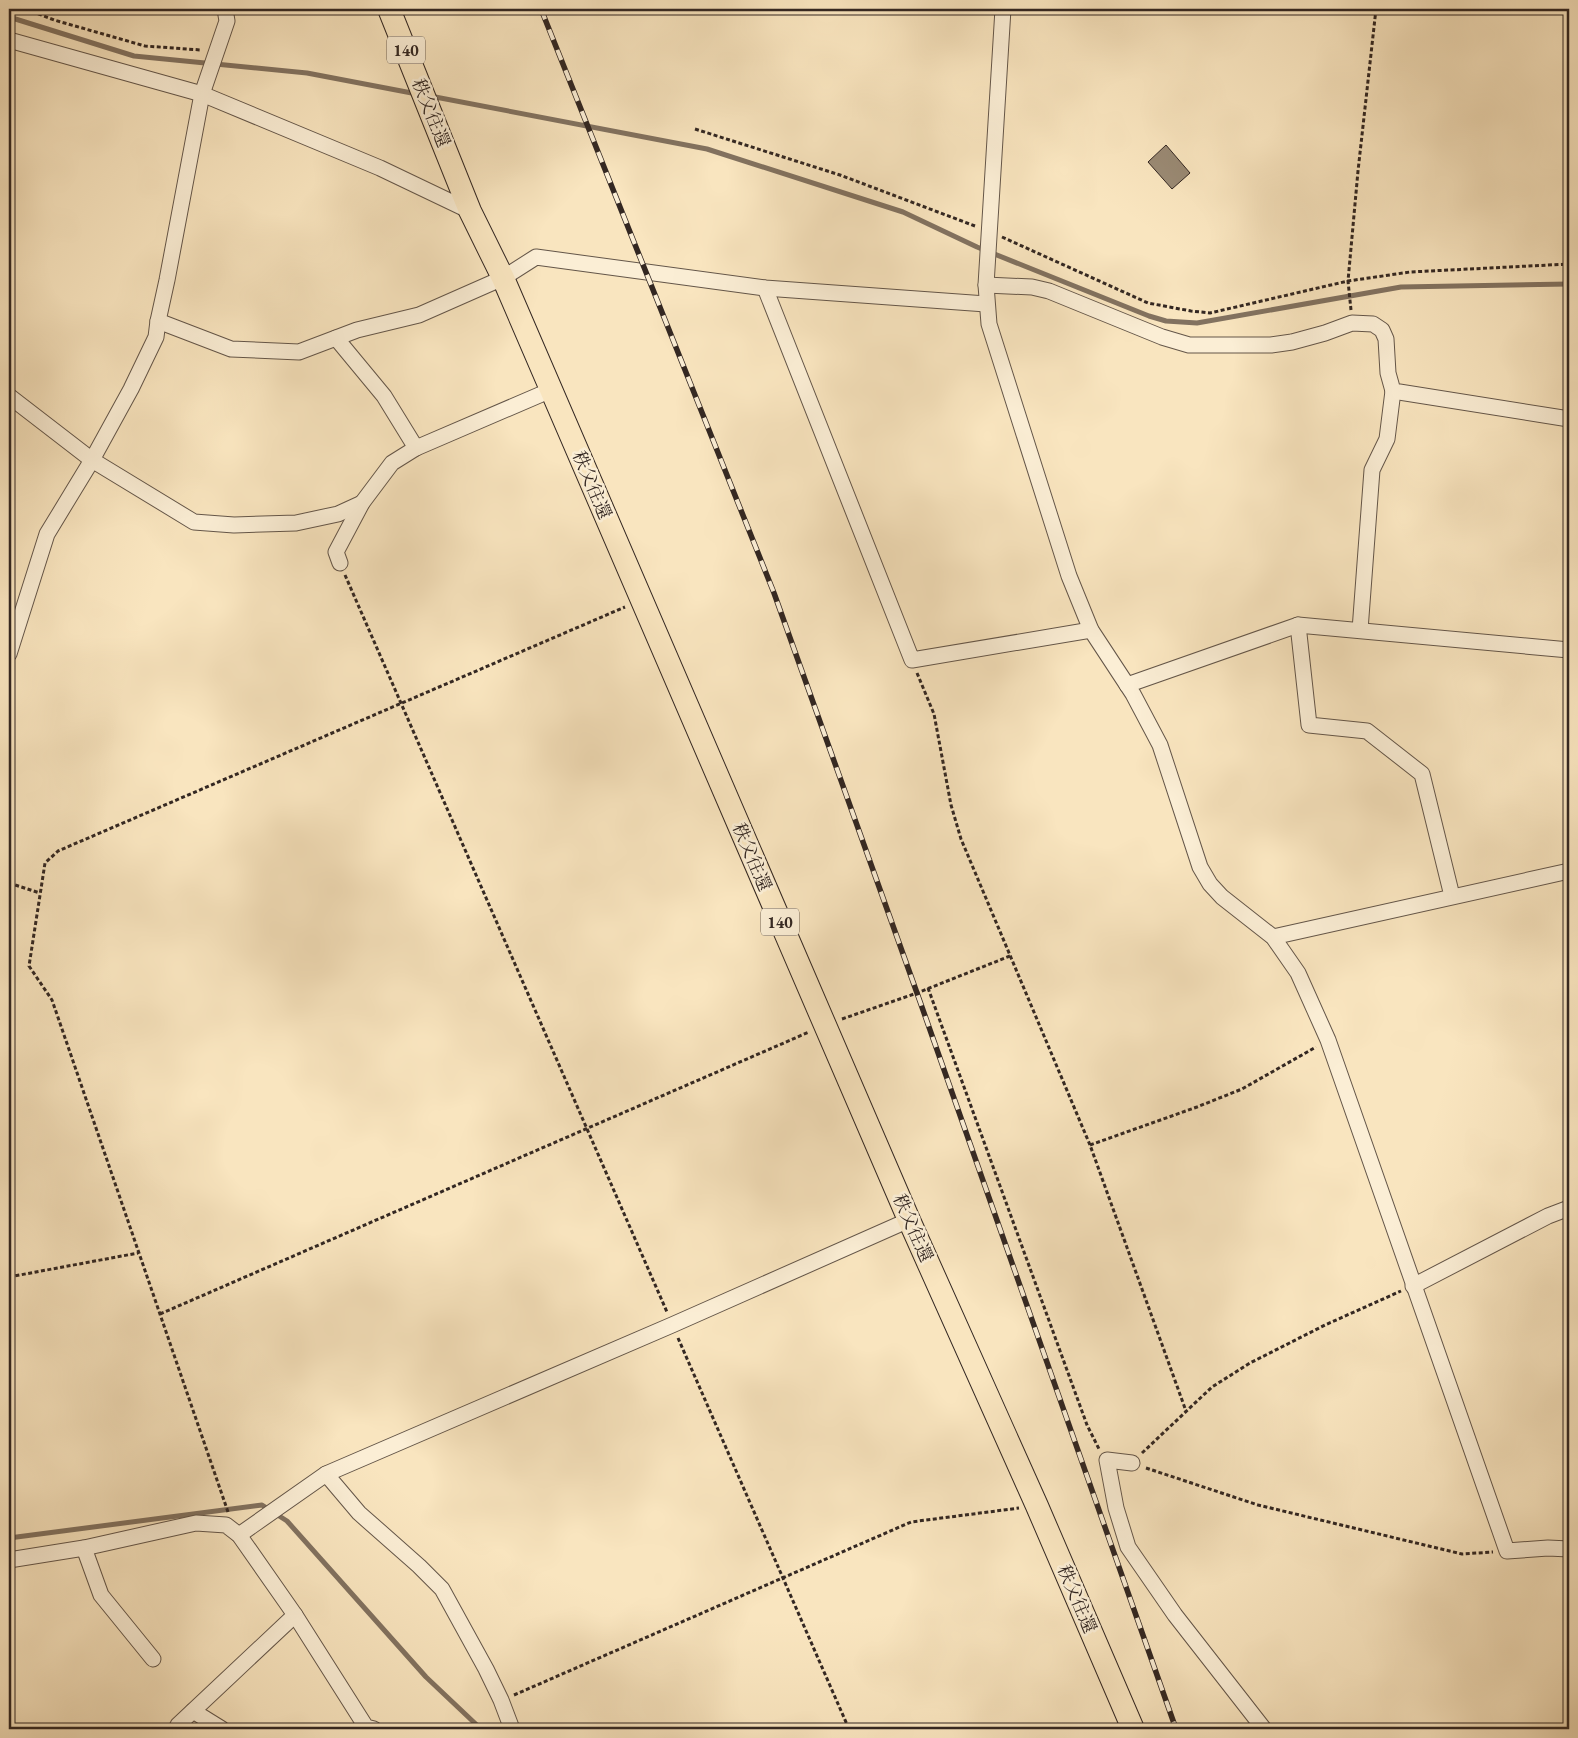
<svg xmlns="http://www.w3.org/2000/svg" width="1578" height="1738" font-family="'EB Garamond','Noto Serif JP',serif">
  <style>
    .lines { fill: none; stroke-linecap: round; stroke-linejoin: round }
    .stream { stroke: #827260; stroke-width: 5 }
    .building { fill: #9a8a74; stroke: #332722 }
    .minor-casing { stroke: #645649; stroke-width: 17 }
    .highway-casing { stroke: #332722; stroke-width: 24 }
    .path { stroke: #332722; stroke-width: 3; stroke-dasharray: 4 2.5; stroke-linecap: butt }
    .minor { stroke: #fbeed5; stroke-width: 15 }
    .highway { stroke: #f9e5bf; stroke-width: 22 }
    .rail-casing { stroke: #332722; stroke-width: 5.5 }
    .rail { stroke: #fbeed5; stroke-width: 4; stroke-dasharray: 11; stroke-linecap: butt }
    .labels { text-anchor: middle; stroke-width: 5; stroke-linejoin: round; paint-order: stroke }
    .shield { fill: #fbeed5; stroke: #6f6358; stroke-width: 1 }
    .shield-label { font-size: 16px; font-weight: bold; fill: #332722 }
    .street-label { font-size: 18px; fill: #332722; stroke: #fbeed5 }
  </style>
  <rect width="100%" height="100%" fill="#f9e5bf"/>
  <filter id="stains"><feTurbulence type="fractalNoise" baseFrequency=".004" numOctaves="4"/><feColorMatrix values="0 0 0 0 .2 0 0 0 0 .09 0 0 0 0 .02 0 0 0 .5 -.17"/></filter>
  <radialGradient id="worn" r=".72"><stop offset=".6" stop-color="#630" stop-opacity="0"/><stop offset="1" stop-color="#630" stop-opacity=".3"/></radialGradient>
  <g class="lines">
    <g class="stream">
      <polyline points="9,17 134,56 307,73 417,94"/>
      <polyline points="430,96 707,149 903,212 977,247 1149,316 1166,321 1197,323 1401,287 1569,284"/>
      <polyline points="9,1538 262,1505 287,1521 426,1677 481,1729"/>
    </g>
  </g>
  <polygon class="building" points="1166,145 1190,173 1172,189 1148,162"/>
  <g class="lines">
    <g class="minor-casing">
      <g id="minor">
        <polyline points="1003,9 986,285 989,324 1069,576 1091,630 1133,694 1160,745 1200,867 1210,884 1222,897 1273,937 1298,973 1328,1040 1507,1551 1548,1548 1569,1549"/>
        <polyline points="9,40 202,94 380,168 470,211"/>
        <polyline points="986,285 1032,287 1049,291 1162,337 1189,345 1271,345 1292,342 1325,333 1352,323 1373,324 1382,330 1386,339 1388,373 1393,391 1569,419"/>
        <polyline points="765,288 912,660 1091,630"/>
        <polyline points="158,321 231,349 299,352 357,330 419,315 503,278 536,257 765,288 986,304"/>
        <polyline points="336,338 384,396 416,448"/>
        <polyline points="9,396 92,460 194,522 234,525 296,523 338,514 362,503"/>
        <polyline points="340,563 336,552 362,503 392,463 416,448 551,390"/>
        <polyline points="1298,625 1309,725 1367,731 1422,774 1452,896"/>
        <polyline points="1360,630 1372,470 1387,439 1393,391"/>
        <polyline points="9,654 47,534 92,460 131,389 156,337 158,321 167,280 202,94 227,21 225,9"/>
        <polyline points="1127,685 1298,625 1569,650"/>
        <polyline points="1273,937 1569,871"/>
        <polyline points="1413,1286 1548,1216 1569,1208"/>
        <polyline points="1132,1463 1107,1460 1116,1508 1128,1547 1175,1615 1264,1729"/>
        <polyline points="326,1474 359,1513 419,1566 442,1589 486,1669 501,1700 512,1729"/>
        <polyline points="239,1535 326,1474 672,1325 909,1220"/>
        <polyline points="84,1548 101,1595 153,1659"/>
        <polyline points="9,1560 84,1548 196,1523 226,1525 239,1535 295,1615 366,1727 374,1729"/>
        <polyline points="193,1711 222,1729"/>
        <polyline points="176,1729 178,1725 295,1615"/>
      </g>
    </g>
    <g class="highway-casing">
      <polyline id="highway" points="389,9 470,211 503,278 909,1220 1037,1506 1133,1729"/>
    </g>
    <g class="path">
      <polyline points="26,9 54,20 145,46 201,50"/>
      <polyline points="695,129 840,175 975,226"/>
      <polyline points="1002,237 1148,303 1191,311 1210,313 1348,281 1410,272 1569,264"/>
      <polyline points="1351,310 1348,281 1358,171 1376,9"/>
      <polyline points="345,575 667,1312"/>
      <polyline points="917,673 934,714 951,805 961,839 1090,1145 1186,1411"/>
      <polyline points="9,883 40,893"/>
      <polyline points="928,988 1087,1425 1099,1449"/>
      <polyline points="842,1019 917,993 1010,956"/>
      <polyline points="1090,1145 1197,1107 1242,1089 1316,1047"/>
      <polyline points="9,1277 138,1253"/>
      <polyline points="160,1314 809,1032"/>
      <polyline points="678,1338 849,1729"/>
      <polyline points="1142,1453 1212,1387 1250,1363 1325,1325 1401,1291"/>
      <polyline points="1146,1468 1258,1505 1462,1554 1493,1552"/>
      <polyline points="228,1512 52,1000 29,966 45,863 58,851 625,607"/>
      <polyline points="514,1695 911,1522 1019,1508"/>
    </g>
    <use href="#minor" class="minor"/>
    <use href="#highway" class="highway"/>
    <g class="rail-casing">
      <polyline id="rail" points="541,9 774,593 917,993 1176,1729"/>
    </g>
    <use href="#rail" class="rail"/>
  </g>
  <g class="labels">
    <g class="shield">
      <rect x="387" y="36.5" width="38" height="27" rx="4"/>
      <rect x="761" y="908.5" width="38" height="27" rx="4"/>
    </g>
    <g class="shield-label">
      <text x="406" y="56">140</text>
      <text x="780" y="928">140</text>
    </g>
    <g class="street-label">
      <text transform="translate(431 113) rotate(68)" y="6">秩父往還</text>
      <text transform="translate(592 485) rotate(67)" y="6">秩父往還</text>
      <text transform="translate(752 857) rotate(67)" y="6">秩父往還</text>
      <text transform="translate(913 1228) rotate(66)" y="6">秩父往還</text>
      <text transform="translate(1077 1599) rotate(67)" y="6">秩父往還</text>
    </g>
  </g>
  <rect width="1578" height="1738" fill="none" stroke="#f9e5bf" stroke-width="30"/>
  <rect x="10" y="10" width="1558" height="1718" fill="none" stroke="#332722" stroke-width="2.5"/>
  <rect x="15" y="15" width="1548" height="1708" fill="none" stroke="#332722"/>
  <rect width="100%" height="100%" filter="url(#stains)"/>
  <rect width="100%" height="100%" fill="url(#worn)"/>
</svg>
